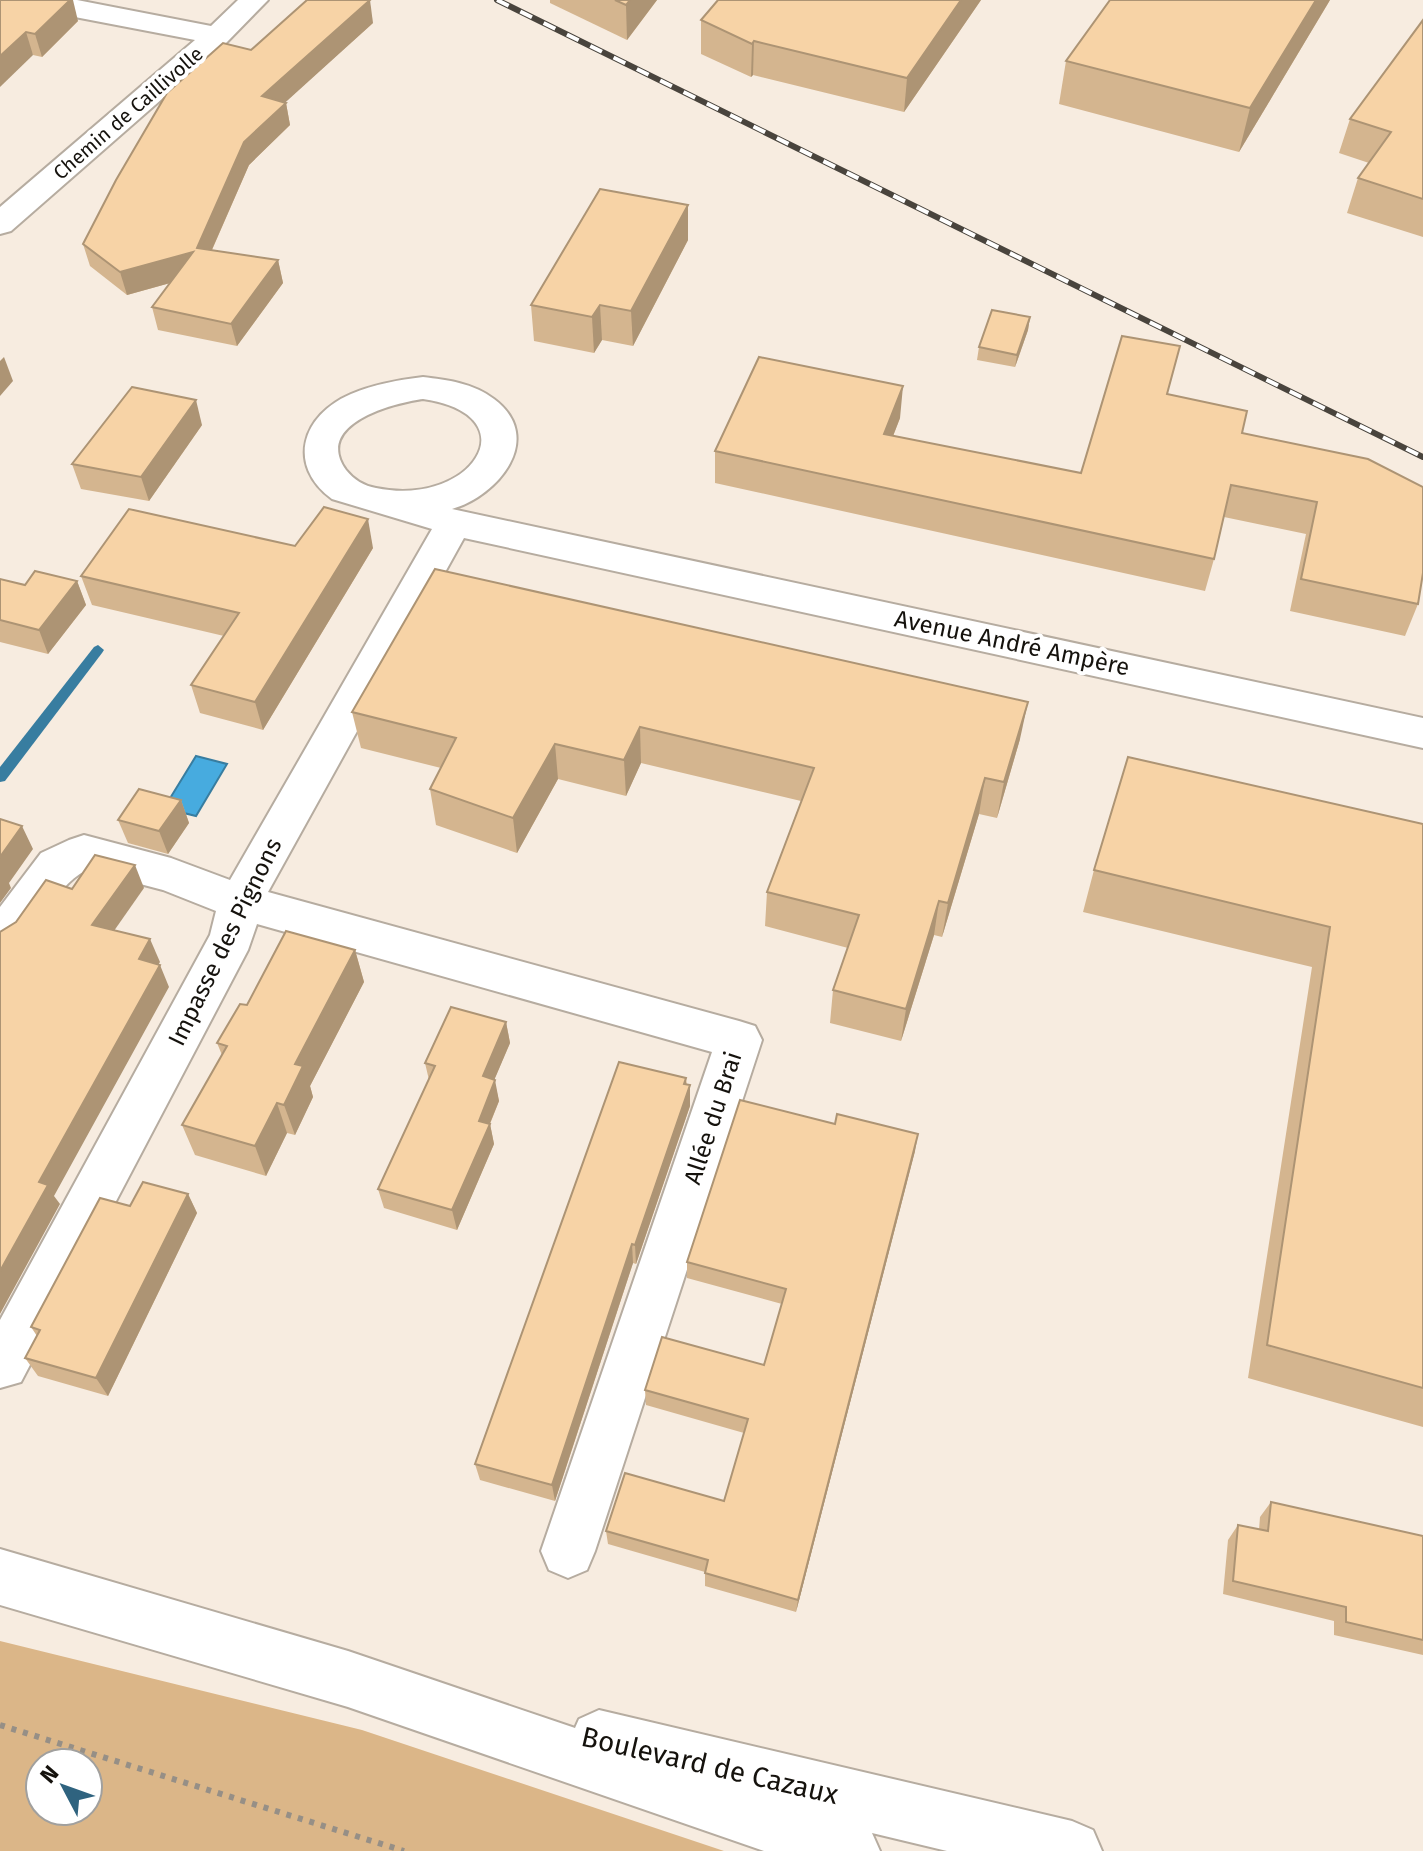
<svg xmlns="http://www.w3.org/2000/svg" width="1423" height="1851" font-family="'Fira Sans',sans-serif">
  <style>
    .green { fill: #dbb688; fill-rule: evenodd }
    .water { fill: #47abdf; stroke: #387da0; stroke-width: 2 }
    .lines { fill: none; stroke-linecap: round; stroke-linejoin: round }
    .stream { fill: #387da0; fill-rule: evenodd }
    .minor-casing { stroke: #b6aca0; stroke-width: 4 }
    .secondary-casing { stroke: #b6aca0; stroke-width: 4 }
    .path { stroke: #968f86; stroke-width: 6; stroke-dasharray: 5 7; stroke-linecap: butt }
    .minor { fill: #fff; fill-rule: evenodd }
    .secondary { fill: #fff; fill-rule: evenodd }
    .rail-casing { stroke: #49443d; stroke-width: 6 }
    .rail { stroke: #fff; stroke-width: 4; stroke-dasharray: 13; stroke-linecap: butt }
    .wall { fill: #d4b58f }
    .shaded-wall { fill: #ad9474 }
    .building { fill: #f7d3a6; stroke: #ad9474; stroke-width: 2 }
    .labels { text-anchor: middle; stroke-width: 8; stroke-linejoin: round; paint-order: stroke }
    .far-street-label { font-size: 20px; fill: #15120d; stroke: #fff }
    .street-label { font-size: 24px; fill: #15120d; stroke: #fff }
    .near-street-label { font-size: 28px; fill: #15120d; stroke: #fff }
  </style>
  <rect width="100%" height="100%" fill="#f7ece0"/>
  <path class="green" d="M 0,1641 L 362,1730 L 724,1851 L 0,1851 ZM 40,1763 L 88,1763 L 88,1811 L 40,1811 Z"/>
  <polygon class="water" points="196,756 227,764 196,816 164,808"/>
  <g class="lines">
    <polygon class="stream" points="98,645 104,650 102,653 5,781 0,782 0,767 94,647"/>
    <g class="minor-casing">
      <g id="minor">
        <polygon points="19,0 77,0 211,26 238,0 268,0 227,42 11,231 0,234 0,207 195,40 33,9 23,6"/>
        <path d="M 423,377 C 448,380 473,383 494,399 C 546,438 498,496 452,509 L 1423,718 L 1423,748 L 464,538 L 268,892 L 739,1021 L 755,1026 L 762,1040 L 595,1551 L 587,1570 L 568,1578 L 549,1570 L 541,1551 L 712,1052 L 257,924 L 248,950 L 21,1382 L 0,1388 L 0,1320 L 210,935 L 216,911 L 163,890 L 87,870 C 48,888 40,945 0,959 L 0,907 L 41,853 L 69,840 L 84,835 L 171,858 L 230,880 L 432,529 L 332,499 C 286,465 302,415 351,394 C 375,384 398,380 423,377 ZM 423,399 C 532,415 472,508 376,488 C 364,486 354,480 346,470 C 313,424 393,403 423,399 Z"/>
      </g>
    </g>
    <g class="secondary-casing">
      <polygon id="secondary" points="0,1549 348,1651 575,1728 579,1719 599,1710 1072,1821 1093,1830 1102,1851 947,1851 872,1833 880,1851 764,1851 348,1707 0,1605"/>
    </g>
    <polyline class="path" points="0,1725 404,1851"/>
    <use href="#minor" class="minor"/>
    <use href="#secondary" class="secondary"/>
    <g class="rail-casing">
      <polyline id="rail" points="497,0 1423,457"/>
    </g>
    <use href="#rail" class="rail"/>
  </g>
  <g class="wall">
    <polygon points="0,0 78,21 42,57 33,55"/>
    <polygon points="550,0 657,0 627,40 550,3"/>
    <polygon points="981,0 904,112 753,75 751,77 701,54 701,20"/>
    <polygon points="1330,0 1239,152 1059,104 1066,61"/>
    <polygon points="1423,20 1423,237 1347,213 1358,178 1369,163 1339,153 1350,119"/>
    <polygon points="373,23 285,102 286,103 290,125 249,165 212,250 278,260 283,283 237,346 158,330 152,307 170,283 127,295 90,266 83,244 251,50"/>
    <polygon points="688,205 688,240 633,346 602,340 594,353 534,341 531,305"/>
    <polygon points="1030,317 1028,330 1015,367 977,360 979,347"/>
    <polygon points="1168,394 1242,433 1368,459 1418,604 1405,636 1290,611 1306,534 1224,517 1214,559 1205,591 715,483 715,451 900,418 893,436 1081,473"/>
    <polygon points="202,425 149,501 81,489 72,464"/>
    <polygon points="295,546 373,548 263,730 200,713 191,685 224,636 92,605 81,576"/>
    <polygon points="0,579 25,585 77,581 86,605 48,654 0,642"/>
    <polygon points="352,712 1020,739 997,818 979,814 942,937 934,935 901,1041 830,1023 833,990 848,948 765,926 767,892 801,801 641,763 626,796 558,779 517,853 436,825 430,789 441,768 361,748"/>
    <polygon points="181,800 189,823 168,854 128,843 118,820"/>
    <polygon points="1423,824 1423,1427 1248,1378 1312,967 1083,912 1094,870"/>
    <polygon points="355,950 364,982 310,1086 313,1097 295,1135 287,1133 266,1176 195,1155 182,1125 222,1055 217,1043 247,1005"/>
    <polygon points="506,1022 510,1043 494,1080 499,1101 490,1124 494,1144 457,1230 384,1208 378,1189 429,1080 425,1063"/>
    <polygon points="686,1078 690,1106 636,1264 633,1263 555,1501 480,1480 475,1464"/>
    <polygon points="915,1151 796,1612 705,1586 705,1572 608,1544 606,1531 724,1501 744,1433 646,1405 645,1390 764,1365 782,1304 687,1278 687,1262"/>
    <polygon points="188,1194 197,1213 108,1396 38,1376 25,1358 37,1336 31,1327 130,1206"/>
    <polygon points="1271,1502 1423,1536 1423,1655 1334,1635 1334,1621 1223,1594 1228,1540 1238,1525 1259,1530 1260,1517"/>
  </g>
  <g class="shaded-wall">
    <polygon points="70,0 73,0 78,21 42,57 35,34"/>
    <polygon points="370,0 373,23 267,119 262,96"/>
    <polygon points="630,0 657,0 627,40 626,5"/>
    <polygon points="961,0 981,0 904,112 907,78"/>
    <polygon points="1316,0 1330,0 1239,152 1250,108"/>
    <polygon points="26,32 33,55 0,87 0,56"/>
    <polygon points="754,41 753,75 751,77 752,44"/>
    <polygon points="286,103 290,125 249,165 203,270 197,248 244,142"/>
    <polygon points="688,205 688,240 633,346 631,311"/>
    <polygon points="193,252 199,275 127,295 120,272"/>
    <polygon points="278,260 283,283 237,346 231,324"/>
    <polygon points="600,305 602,340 594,353 592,317"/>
    <polygon points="1030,317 1028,330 1015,367 1017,355"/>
    <polygon points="4,357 13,381 0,396 0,361"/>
    <polygon points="903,386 900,418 881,467 884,434"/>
    <polygon points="196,400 202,425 149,501 141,477"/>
    <polygon points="368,519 373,548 263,730 255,702"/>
    <polygon points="77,581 86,605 48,654 39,630"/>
    <polygon points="1028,702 1020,739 997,818 1004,782"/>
    <polygon points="640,727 641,763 626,796 624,760"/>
    <polygon points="555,744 558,779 517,853 513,818"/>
    <polygon points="985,778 979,814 942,937 948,903"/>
    <polygon points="181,800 189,823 168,854 159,831"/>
    <polygon points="22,826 33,849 9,883 11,888 0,903 0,857"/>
    <polygon points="135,865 144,888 102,948 92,925"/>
    <polygon points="939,901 934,935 901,1041 906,1009"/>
    <polygon points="150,939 160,962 148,981 139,959"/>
    <polygon points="355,950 364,982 310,1086 313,1097 295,1135 284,1105 295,1064"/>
    <polygon points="160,965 169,987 54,1196 60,1204 0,1314 0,1271 39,1182"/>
    <polygon points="506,1022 510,1043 487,1097 483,1076"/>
    <polygon points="686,1078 686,1096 690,1085 690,1106 636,1264 635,1245"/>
    <polygon points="495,1080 499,1101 486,1133 490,1124 494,1144 457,1230 452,1210 479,1121"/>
    <polygon points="277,1103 287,1133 266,1176 255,1146"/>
    <polygon points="918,1134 915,1151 796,1612 798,1600"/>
    <polygon points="188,1194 197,1213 108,1396 96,1378"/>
    <polygon points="632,1244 633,1263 555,1501 552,1485"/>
  </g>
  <g class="building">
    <polygon points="0,0 70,0 35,34 26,32 0,56"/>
    <polygon points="307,0 370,0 262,96 286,103 244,142 197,248 278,260 231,324 152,307 193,252 120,272 83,244 116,180 167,93 223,43 251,50"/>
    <polygon points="615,0 630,0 626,5"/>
    <polygon points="718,0 961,0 907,78 754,41 752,44 701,20"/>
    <polygon points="1110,0 1316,0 1250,108 1066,61"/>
    <polygon points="1423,20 1423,199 1358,178 1391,132 1350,119"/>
    <polygon points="600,189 688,205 631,311 600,305 592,317 531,305"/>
    <polygon points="992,310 1030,317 1017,355 979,347"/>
    <polygon points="1122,336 1180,346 1167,394 1247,411 1242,433 1368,459 1423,487 1423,573 1418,604 1301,579 1317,502 1231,485 1214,559 715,451 759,357 903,386 884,434 1081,473"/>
    <polygon points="132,387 196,400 141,477 72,464"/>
    <polygon points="324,507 368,519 255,702 191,685 239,613 81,576 129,509 295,546"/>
    <polygon points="435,569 1028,702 1004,782 985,778 948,903 939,901 906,1009 833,990 859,915 767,892 814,768 640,727 624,760 555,744 513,818 430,789 456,738 352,712"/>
    <polygon points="35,571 77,581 39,630 0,620 0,579 25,585"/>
    <polygon points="1128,757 1423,824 1423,1388 1267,1345 1330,927 1094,870"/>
    <polygon points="139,789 181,800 159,831 118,820"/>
    <polygon points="0,819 22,826 0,857"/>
    <polygon points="95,855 135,865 92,925 150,939 139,959 160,965 39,1182 48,1185 0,1271 0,932 16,922 46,880 72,889"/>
    <polygon points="286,931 355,950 295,1064 303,1066 284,1105 277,1103 255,1146 182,1125 227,1046 217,1043 240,1004 247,1005"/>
    <polygon points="451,1007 506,1022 483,1076 495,1080 479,1121 490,1124 452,1210 378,1189 435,1066 425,1063"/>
    <polygon points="619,1062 686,1078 684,1084 690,1085 635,1245 632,1244 552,1485 475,1464"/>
    <polygon points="740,1100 835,1124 837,1114 918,1134 798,1600 705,1573 708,1560 606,1531 625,1473 724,1501 748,1419 645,1390 662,1337 764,1365 786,1289 687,1262"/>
    <polygon points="143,1182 188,1194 96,1378 25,1358 40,1330 31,1327 100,1198 130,1206"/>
    <polygon points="1271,1502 1423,1536 1423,1640 1346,1622 1346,1607 1233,1581 1238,1525 1268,1531"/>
  </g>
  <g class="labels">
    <g class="far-street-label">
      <text transform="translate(128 113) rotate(-41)" y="7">Chemin de Caillivolle</text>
    </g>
    <g class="street-label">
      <text transform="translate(1012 643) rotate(12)" y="8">Avenue André Ampère</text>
      <text transform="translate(225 942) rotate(-64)" y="8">Impasse des Pignons</text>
      <text transform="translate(713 1118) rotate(-72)" y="8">Allée du Brai</text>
    </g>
    <g class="near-street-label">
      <text transform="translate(710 1765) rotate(13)" y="10">Boulevard de Cazaux</text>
    </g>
  </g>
  <g transform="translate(64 1787) rotate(311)"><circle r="38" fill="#ffffff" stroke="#a1a09e" stroke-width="2"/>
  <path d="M0-6L14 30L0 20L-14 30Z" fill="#2f637f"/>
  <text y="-12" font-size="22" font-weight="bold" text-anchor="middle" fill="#15120d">N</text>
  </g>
</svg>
